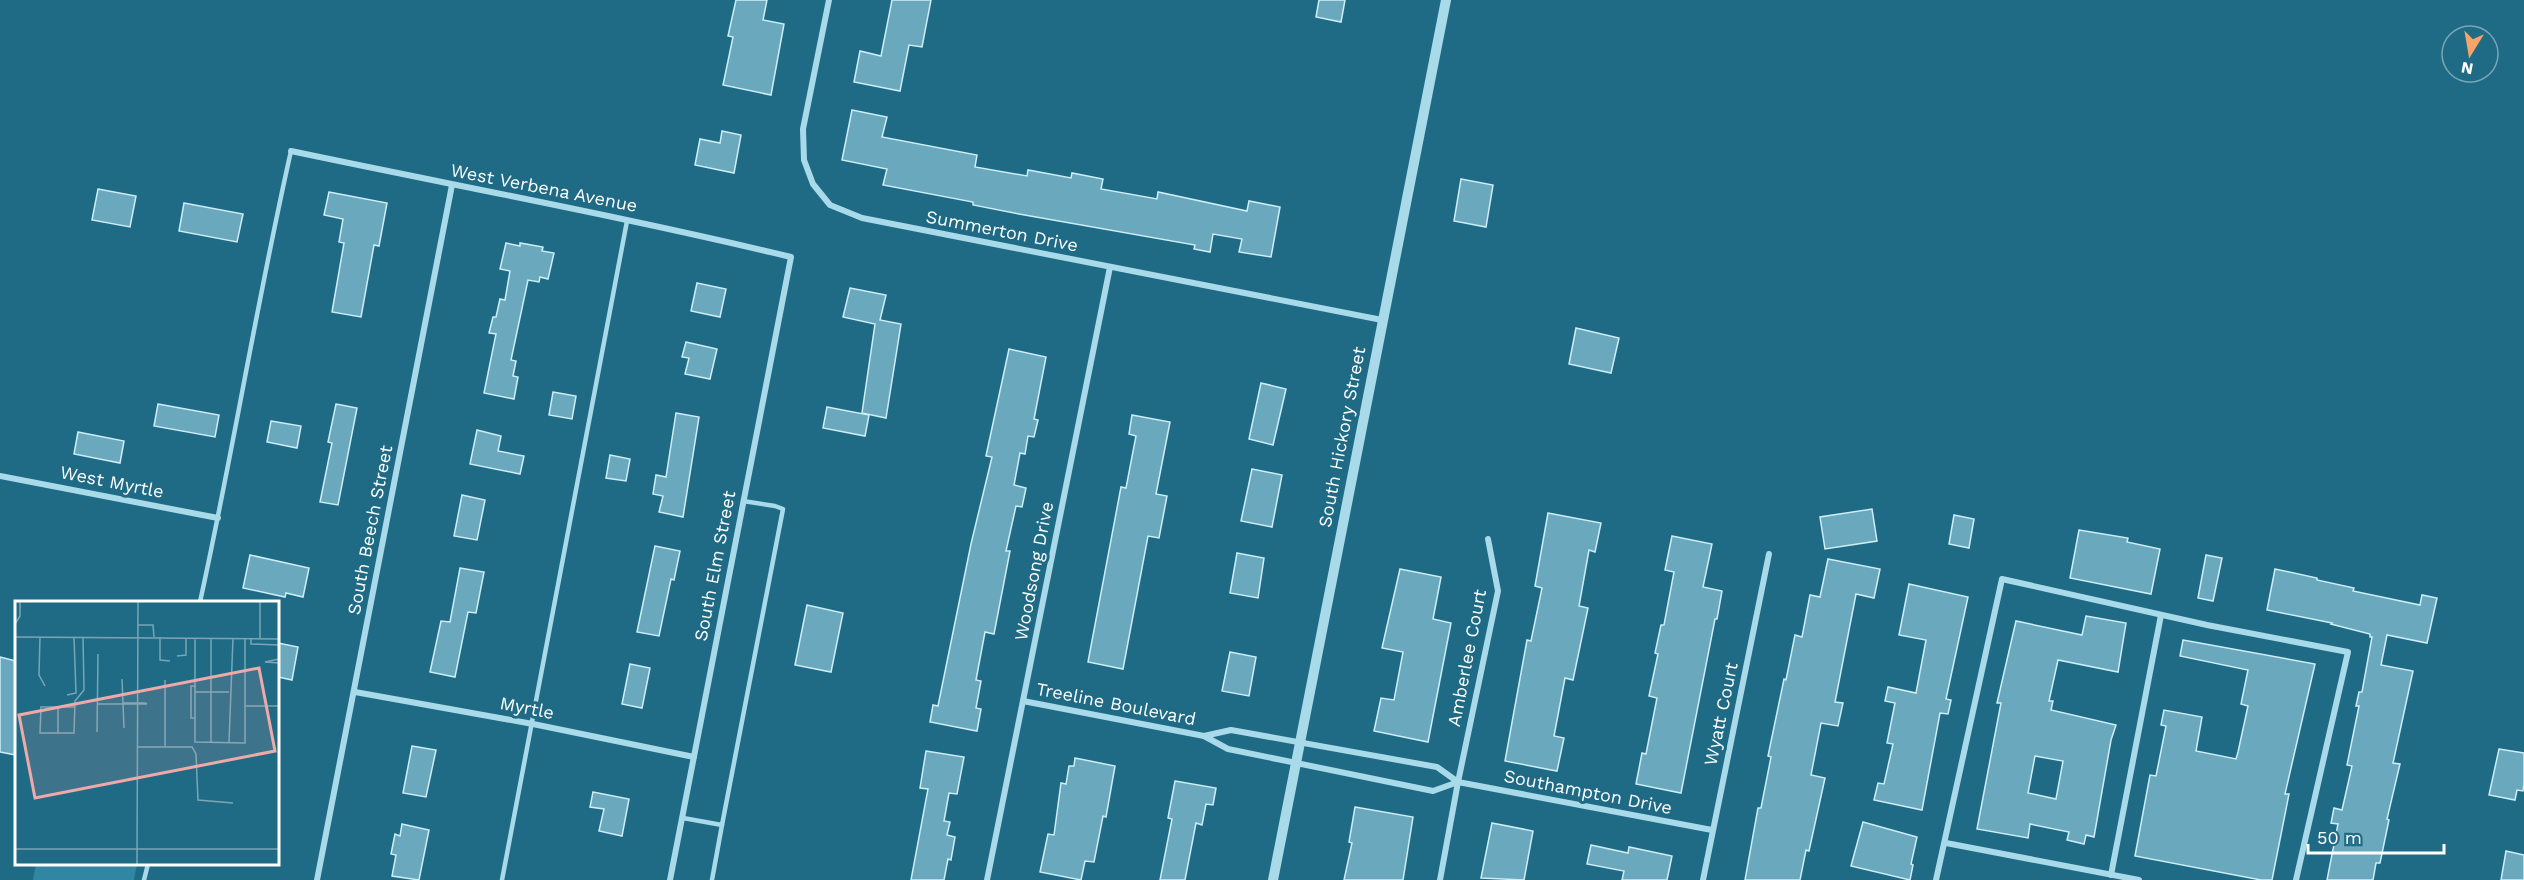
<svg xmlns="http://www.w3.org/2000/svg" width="2524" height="880" font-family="'Work Sans',sans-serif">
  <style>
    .green { fill: #3086a3 }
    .building { fill: #69a8bd; stroke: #cdedf7; stroke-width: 1.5; fill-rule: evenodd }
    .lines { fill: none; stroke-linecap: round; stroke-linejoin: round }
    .service { stroke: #a9daea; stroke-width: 4.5 }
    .minor { stroke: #a9daea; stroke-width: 6 }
    .tertiary { stroke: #a9daea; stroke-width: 10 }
    .labels { text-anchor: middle; stroke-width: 6; stroke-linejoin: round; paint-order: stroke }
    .street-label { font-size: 18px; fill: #fff; stroke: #1f6b86 }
    .inset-road { fill: none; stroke: #79a6b6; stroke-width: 1.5 }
    .view { fill: #efa9a9; fill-opacity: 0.15; stroke: #efa9a9; stroke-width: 3 }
    .inset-edge { fill: none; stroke: #fff; stroke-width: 3 }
  </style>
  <rect width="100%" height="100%" fill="#1f6b86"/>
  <polygon class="green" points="36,864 137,864 134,880 33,880"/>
  <g class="building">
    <polygon points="736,0 767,0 763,20 784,24 771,95 723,85 733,37 728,36"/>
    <polygon points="892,0 931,0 922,47 909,45 900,91 854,82 860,51 881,56"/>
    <polygon points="1319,0 1345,0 1341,22 1316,17"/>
    <polygon points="852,110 887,117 882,137 977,155 975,167 1027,176 1028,170 1071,178 1072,173 1103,179 1101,189 1157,199 1158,192 1247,211 1249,201 1280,207 1271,257 1239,252 1242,239 1213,234 1210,252 1194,249 1195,245 1019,214 973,205 973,202 883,185 887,169 842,160"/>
    <polygon points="722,131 741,135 734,173 695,165 700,139 720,143"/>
    <polygon points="1461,179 1493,185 1486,227 1454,221"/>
    <polygon points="98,189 136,196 130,227 92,220"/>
    <polygon points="329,192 387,203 379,246 374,245 361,317 332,312 344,243 339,242 343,219 324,215"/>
    <polygon points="184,203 243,214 237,242 179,231"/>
    <polygon points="506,243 520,246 520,243 543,247 542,251 554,253 548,279 540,277 539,282 528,280 511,360 516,361 513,376 518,377 514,399 484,393 496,334 489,333 493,317 496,317 500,299 505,300 510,271 500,269"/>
    <polygon points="697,283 726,289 720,317 691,311"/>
    <polygon points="850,288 886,295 880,320 901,324 886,418 862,413 875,324 843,317"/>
    <polygon points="1576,328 1619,338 1611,373 1569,364"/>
    <polygon points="686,342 717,349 710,379 685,374 689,358 682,357"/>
    <polygon points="1009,349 1046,357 1034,419 1038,420 1034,437 1028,436 1025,454 1020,453 1014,485 1026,488 1022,507 1016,506 1006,551 1010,551 994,634 985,632 976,680 981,681 976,708 981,709 977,731 930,722 933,705 938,706 971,544 992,457 986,456"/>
    <polygon points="1261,383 1286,389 1273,445 1249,439"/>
    <polygon points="553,392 576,396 572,419 549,415"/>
    <polygon points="158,404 219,415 215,437 154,426"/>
    <polygon points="336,404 357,408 338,505 320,502 332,443 328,442"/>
    <polygon points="827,407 869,415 865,436 823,428"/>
    <polygon points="676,413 699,417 683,517 659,512 663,496 653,494 656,475 666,477"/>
    <polygon points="1132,415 1170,422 1156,494 1167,496 1159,538 1148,536 1123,669 1088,662 1121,487 1126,488 1136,436 1129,434"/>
    <polygon points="271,421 301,426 297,448 267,442"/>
    <polygon points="477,430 501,436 498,451 524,456 520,474 470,464"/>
    <polygon points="78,432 124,441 120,463 74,454"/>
    <polygon points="610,455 630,459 626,481 606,478"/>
    <polygon points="1252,469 1282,475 1272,527 1241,521"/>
    <polygon points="462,495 485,500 477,540 454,536"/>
    <polygon points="1872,509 1877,541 1825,549 1820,517"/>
    <polygon points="1548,513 1601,523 1595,552 1589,550 1579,606 1588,608 1573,680 1565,678 1554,736 1564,738 1557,771 1505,761 1527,640 1531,641 1542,588 1535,586"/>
    <polygon points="1954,515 1974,519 1969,548 1949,544"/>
    <polygon points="2079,530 2128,538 2127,542 2160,549 2151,594 2070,578"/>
    <polygon points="1672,536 1712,544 1703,587 1722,591 1717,619 1715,619 1681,793 1636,784 1642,753 1646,754 1657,698 1649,696 1658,654 1655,653 1661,625 1664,625 1674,572 1665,570"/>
    <polygon points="655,546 680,551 674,580 671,579 659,636 637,632"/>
    <polygon points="1237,553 1264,558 1258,598 1230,593"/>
    <polygon points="250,555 309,568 303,597 286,593 285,597 243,588"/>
    <polygon points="2206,555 2222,558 2213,601 2198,598"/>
    <polygon points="1828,559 1880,569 1874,598 1856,594 1835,702 1843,703 1838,726 1821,723 1811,775 1825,778 1809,851 1806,850 1800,880 1745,880 1758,808 1761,808 1771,757 1768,756 1784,679 1786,680 1795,635 1802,637 1810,595 1820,597"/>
    <polygon points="460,568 484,572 476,613 468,612 455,677 430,672 441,621 450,622"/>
    <polygon points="1400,569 1441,577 1433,619 1451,623 1428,742 1374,731 1381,698 1394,700 1403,652 1382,648"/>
    <polygon points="2275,569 2317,578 2317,580 2354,588 2353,591 2420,605 2422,595 2437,598 2427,643 2387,635 2381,665 2413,671 2393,763 2400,764 2387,819 2389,820 2380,863 2376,863 2373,880 2327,880 2338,824 2331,823 2334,808 2342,810 2352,766 2347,765 2359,706 2356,706 2359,692 2362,692 2372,637 2370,637 2370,634 2331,624 2332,623 2267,610"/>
    <polygon points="1909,584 1968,597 1946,699 1951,700 1948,714 1940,713 1922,810 1874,800 1878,783 1884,784 1893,744 1887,743 1895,703 1885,701 1888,687 1916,693 1926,640 1899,635"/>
    <polygon points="807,605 843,613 831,672 795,665"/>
    <path d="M 2086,616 L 2126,623 L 2118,672 L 2058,660 L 2049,701 L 2053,701 L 2051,710 L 2116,725 L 2111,740 L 2094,837 L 2086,835 L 2084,844 L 2067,840 L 2069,832 L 2030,824 L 2028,838 L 1977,829 L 2001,703 L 1997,703 L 2016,621 L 2082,635 ZM 2035,756 L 2063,761 L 2056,799 L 2028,793 Z"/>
    <polygon points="2183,640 2315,664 2285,794 2289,794 2272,880 2261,880 2135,856 2150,775 2156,776 2166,726 2161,725 2164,710 2202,717 2196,751 2236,759 2238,752 2248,706 2241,704 2248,670 2180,656"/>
    <polygon points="278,643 298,647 292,680 278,677"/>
    <polygon points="1230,652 1256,657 1249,696 1222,691"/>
    <polygon points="0,657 16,661 16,755 0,752"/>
    <polygon points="630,664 650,668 642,708 622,704"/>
    <polygon points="412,746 436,750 426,797 403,793"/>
    <polygon points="2499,749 2524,753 2524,783 2523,791 2517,790 2515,800 2489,795"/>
    <polygon points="926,751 964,757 957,794 949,793 944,821 950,822 947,835 955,837 951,860 948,859 944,880 911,880 928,789 920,788"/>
    <polygon points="1075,758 1115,766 1106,817 1103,816 1094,862 1085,861 1081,880 1040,872 1048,834 1054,835 1061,783 1066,784 1069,766 1074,766"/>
    <polygon points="1175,781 1216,788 1213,805 1206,804 1202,825 1196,823 1185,880 1160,880 1172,819 1168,818"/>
    <polygon points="593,792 629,799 622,836 599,831 604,809 590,807"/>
    <polygon points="1355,807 1413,817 1403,880 1344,880 1352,843 1349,842"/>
    <polygon points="1863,822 1917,837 1911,864 1913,865 1910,880 1851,866"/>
    <polygon points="1492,823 1533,831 1524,880 1481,878"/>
    <polygon points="402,824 429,830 419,880 392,876 396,855 391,854 395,834 400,836"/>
    <polygon points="1591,845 1628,853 1629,847 1672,856 1667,880 1622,880 1624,871 1587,864"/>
    <polygon points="2506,851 2524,855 2524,880 2501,880"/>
  </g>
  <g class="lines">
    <g class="service">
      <path d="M 200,602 C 233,452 257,301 291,151"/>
      <polyline points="683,818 722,825 783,509 775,506 743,501"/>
      <polyline points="144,880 148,864"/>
      <polyline points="502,880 627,221"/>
      <polyline points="712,880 722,825"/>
    </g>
    <g class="minor">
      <polyline points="829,0 803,129 804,160 813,184 830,205 862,218 1382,320"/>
      <path d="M 291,151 C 457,186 625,217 791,257 L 670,880"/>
      <polyline points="0,476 218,518"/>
      <polyline points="355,692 533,724 694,757"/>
      <polyline points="1023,701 1204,736"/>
      <polygon points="1231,730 1437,767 1458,782 1433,791 1228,749 1204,736"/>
      <polyline points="1458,782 1712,830"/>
      <polyline points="1946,843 2139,880"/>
      <polyline points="2111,875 2161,615"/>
      <polyline points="317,880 452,185"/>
      <polyline points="987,880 1110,267"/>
      <polyline points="1440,880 1458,782 1498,591 1488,539"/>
      <polyline points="1703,880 1769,554"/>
      <polyline points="1936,880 2002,579 2207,625 2348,652 2296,880"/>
    </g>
    <polyline class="tertiary" points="1273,880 1446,0"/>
  </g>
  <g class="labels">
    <g class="street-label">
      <text transform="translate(544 188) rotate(11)" y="6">West Verbena Avenue</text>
      <text transform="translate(1002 231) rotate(11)" y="6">Summerton Drive</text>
      <text transform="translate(1342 437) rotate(-79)" y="6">South Hickory Street</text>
      <text transform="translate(112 482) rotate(11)" y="6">West Myrtle</text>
      <text transform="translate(370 530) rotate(-79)" y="6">South Beech Street</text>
      <text transform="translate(715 566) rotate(-79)" y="6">South Elm Street</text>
      <text transform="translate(1034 571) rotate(-79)" y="6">Woodsong Drive</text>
      <text transform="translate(1467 658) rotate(-79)" y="6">Amberlee Court</text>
      <text transform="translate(1116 704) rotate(11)" y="6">Treeline Boulevard</text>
      <text transform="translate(527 708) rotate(11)" y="6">Myrtle</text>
      <text transform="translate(1721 714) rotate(-78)" y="6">Wyatt Court</text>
      <text transform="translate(1588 792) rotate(11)" y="6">Southampton Drive</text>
    </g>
  </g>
  <g transform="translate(15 601)">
    <rect width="264" height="264" fill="#1f6b86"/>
    <path class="inset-road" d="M 0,23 L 5,15 L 5,1M 123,24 L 138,24 L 139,36M 0,36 L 264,38M 25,36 L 24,74 L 30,85M 145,36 L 145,59 L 155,60M 180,37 L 180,141 L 230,142 L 230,37M 196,37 L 196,141M 236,37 L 236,43 L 264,44M 245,37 L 245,1M 162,55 L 171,54 L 171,37M 264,58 L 250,61 L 264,62M 107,78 L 109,127M 180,85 L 176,85 L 176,117 L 180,117M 180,91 L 214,91M 52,94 L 61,92 L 59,36M 109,102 L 130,102 L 132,103 L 107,103 ZM 82,103 L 107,103M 230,105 L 264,105M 43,106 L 43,132M 60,106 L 26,106 L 25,132 L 59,132 L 60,100 L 69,89 L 68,36M 82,131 L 83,53M 214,141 L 218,37M 123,146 L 177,146 L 181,153 L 183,199 L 218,202M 150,146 L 150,79M 0,248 L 264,248M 122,263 L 123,1"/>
    <path class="view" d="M 244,67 L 260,150 L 20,197 L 4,114 Z"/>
    <rect width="264" height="264" class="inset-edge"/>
  </g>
  <g transform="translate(2470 54) rotate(191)"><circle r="28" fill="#1f6b86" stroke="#79a6b6" stroke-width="1.5"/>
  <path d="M0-4.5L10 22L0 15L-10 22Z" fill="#f8a369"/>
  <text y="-9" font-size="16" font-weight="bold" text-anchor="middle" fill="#ffffff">N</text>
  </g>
  <path d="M2308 844v9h136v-9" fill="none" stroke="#ffffff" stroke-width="3"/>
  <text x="2317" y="844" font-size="18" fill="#ffffff" stroke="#1f6b86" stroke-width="4.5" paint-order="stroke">50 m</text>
</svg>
